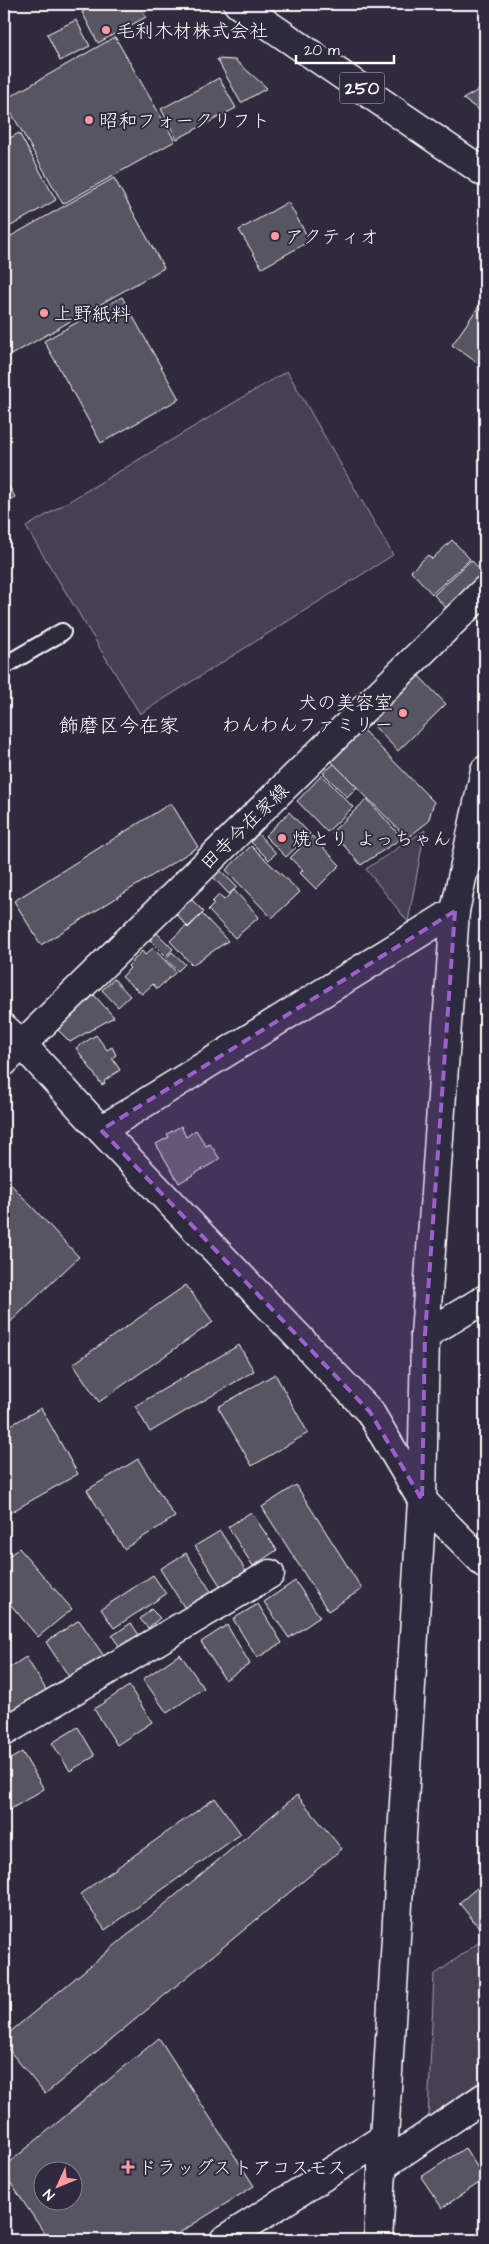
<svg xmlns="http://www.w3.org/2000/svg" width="489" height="2244" font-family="'Architects Daughter','Klee One',sans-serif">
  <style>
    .green { fill: #464152; stroke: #a2a0a8 }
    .building { fill: #595564; stroke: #fff; fill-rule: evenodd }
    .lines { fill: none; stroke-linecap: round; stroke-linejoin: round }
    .lane-casing { stroke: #fff; stroke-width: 20 }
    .street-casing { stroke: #fff; stroke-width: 31 }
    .secondary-casing { stroke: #fff; stroke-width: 31 }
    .highway-casing { stroke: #fff; stroke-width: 31 }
    .lane { stroke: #2f2a3d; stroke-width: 16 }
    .street { stroke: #2f2a3d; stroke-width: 28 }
    .secondary { stroke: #2f2a3d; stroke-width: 28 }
    .highway { stroke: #2f2a3d; stroke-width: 28 }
    .marked { fill: #9c61cf; fill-opacity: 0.2; stroke: #9c61cf; stroke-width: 4; stroke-dasharray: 10 6; stroke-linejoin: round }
    .poi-dot { fill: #ff9aa2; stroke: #2f2a3d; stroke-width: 2 }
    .labels { text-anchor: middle; stroke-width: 4; stroke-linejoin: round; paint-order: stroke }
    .shield { fill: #2f2a3d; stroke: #c1bfc5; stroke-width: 1 }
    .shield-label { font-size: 18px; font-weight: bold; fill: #fff }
    .poi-label { font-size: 19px; fill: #fff; stroke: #2f2a3d; text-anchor: start }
    .street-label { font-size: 19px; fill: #fff; stroke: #2f2a3d }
    .neighbourhood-label { font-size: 20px; fill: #fff; stroke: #2f2a3d }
  </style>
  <rect width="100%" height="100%" fill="#2f2a3d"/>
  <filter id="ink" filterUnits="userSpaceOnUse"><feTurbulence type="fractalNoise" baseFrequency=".02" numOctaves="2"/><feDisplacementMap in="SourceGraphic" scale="10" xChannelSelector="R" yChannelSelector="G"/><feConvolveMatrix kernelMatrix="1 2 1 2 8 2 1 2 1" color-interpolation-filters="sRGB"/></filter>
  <g filter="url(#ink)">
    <g class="green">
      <polygon points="287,371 393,555 140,714 26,527"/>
      <polygon points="425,830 408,922 366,869"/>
      <polygon points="485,1938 485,2078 428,2117 434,1975"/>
    </g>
    <g class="building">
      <polygon points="97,4 139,4 146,17 98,43 82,12"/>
      <polygon points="76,20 90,46 60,61 47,34"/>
      <polygon points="115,37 175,141 63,204 4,100"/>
      <polygon points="217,59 235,60 267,88 241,103"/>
      <polygon points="219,78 236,108 177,139 161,109"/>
      <polygon points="485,86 485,114 463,99"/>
      <polygon points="19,133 56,200 4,230 4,141"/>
      <polygon points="114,178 164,268 4,359 4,240"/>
      <polygon points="288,202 310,241 262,268 239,230"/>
      <polygon points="122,297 179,399 101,443 44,341"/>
      <polygon points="481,303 485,306 485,368 452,345"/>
      <polygon points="4,478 15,497 4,504"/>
      <polygon points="452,540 470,559 432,594 411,571 428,555 432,559"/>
      <polygon points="471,560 484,574 447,609 434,595"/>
      <polygon points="418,675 446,704 398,751 370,722"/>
      <polygon points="362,729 434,802 428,822 407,838 330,760"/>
      <polygon points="334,764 357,787 347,797 323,773"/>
      <polygon points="322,775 353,807 327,832 297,801"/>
      <polygon points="367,799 402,838 361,865 332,832"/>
      <polygon points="171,803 198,847 41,945 14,901"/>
      <polygon points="289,812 310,834 286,857 265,836"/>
      <polygon points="258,834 276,853 269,860 251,842"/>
      <polygon points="312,836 340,865 316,889 300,873 303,870 290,858"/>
      <polygon points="251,846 300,892 272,918 226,870"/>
      <polygon points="220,870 237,887 229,894 213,877"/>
      <polygon points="234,890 259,917 235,938 208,910 214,904 212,902 219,895 224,900"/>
      <polygon points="191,899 204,912 188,927 176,914"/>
      <polygon points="202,914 228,941 192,965 170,941 186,926 188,928"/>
      <polygon points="157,933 173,949 166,956 150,940"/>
      <polygon points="153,948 176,972 157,989 153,984 142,994 122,977 130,968 128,966 142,951 145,955"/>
      <polygon points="172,952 185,964 178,971 165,959"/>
      <polygon points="114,979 130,996 118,1007 102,990"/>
      <polygon points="94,995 114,1017 70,1042 57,1029"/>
      <polygon points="96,1035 107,1050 112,1047 116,1055 112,1058 120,1070 104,1081 105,1083 102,1085 76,1048"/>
      <polygon points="181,1126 186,1137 196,1130 206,1146 210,1144 220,1159 179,1183 156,1144 169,1137 167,1134"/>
      <polygon points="4,1177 79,1257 4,1328"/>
      <polygon points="186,1285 213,1322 99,1402 73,1364"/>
      <polygon points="239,1345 254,1371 150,1432 135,1406"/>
      <polygon points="275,1374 308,1433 252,1466 218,1407"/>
      <polygon points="41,1408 78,1474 4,1516 4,1429"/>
      <polygon points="138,1459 175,1517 124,1549 87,1490"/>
      <polygon points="296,1485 362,1589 328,1611 262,1507"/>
      <polygon points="251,1512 277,1550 253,1566 228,1527"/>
      <polygon points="220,1531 246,1571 221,1587 195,1546"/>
      <polygon points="19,1548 72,1609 38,1637 4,1597 4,1560"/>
      <polygon points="186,1553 212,1593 186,1610 160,1569"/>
      <polygon points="153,1575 166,1594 114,1628 101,1609"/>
      <polygon points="295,1581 320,1617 289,1638 264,1602"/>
      <polygon points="258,1604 282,1643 257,1658 233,1619"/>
      <polygon points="151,1609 160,1618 148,1628 140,1619"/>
      <polygon points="79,1620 106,1659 72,1681 46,1642"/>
      <polygon points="131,1623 141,1638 122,1650 112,1636"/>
      <polygon points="227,1625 250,1664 225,1680 201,1642"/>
      <polygon points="180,1654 204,1688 167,1713 143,1679"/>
      <polygon points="26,1657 47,1691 9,1714 4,1706 4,1671"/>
      <polygon points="129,1686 152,1722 117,1745 94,1709"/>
      <polygon points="78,1727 95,1756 70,1771 52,1743"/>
      <polygon points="22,1752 44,1789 6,1812 4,1808 4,1763"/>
      <polygon points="297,1795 342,1849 45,2094 4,2044 4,2037"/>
      <polygon points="215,1798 241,1834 105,1930 80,1894"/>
      <polygon points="485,1881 485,1928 482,1931 459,1903"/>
      <path d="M 159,2038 L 254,2186 L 168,2240 L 49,2240 L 4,2173 L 4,2167 ZM 42,2172 L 72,2172 L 72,2202 L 42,2202 Z"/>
      <polygon points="465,2148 485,2179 442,2208 421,2177"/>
      <polygon points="485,2150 485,2165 478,2155"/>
    </g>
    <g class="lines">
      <g class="lane-casing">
        <polyline id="lane" points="4,666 62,632"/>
      </g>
      <g class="street-casing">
        <g id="street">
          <polyline points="4,1028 22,1044 101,1130 370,1412 422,1500 485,1564"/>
          <polyline points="101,1130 455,911"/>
          <polyline points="425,1335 485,1299"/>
          <polyline points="4,1732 270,1574"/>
          <polyline points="382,2166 485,2097"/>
          <polyline points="224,2240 384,2138"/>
        </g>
      </g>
      <g class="secondary-casing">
        <g id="secondary">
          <polyline points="4,1062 485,590"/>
          <polyline points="378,2240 422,1500 425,1335 455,911 485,770"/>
        </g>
      </g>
      <g class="highway-casing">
        <polyline id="highway" points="238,4 485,173"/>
      </g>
      <use href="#lane" class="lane"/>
      <use href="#street" class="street"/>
      <use href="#secondary" class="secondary"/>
      <use href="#highway" class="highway"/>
    </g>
  </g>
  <path class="marked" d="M 455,911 L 425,1335 L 422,1500 L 370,1412 L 101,1130 Z"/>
  <g class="poi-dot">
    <circle cx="106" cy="30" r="5"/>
    <circle cx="89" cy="120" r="5"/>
    <circle cx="275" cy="236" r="5"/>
    <circle cx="44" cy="313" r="5"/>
    <circle cx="403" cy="713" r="5"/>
    <circle cx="282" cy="838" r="5"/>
    <path d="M125.5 2159.5h5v5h5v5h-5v5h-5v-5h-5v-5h5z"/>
  </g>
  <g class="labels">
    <rect class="shield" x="339.5" y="72.5" width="45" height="31" rx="4"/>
    <g class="shield-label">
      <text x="362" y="94">250</text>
    </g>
    <g class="poi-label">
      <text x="116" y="37">毛利木材株式会社</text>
      <text x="99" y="127">昭和フォークリフト</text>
      <text x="285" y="243">アクティオ</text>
      <text x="54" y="320">上野紙料</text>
      <text x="393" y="709" text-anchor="end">犬の美容室<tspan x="393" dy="22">わんわんファミリー</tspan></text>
      <text x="292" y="845">焼とり よっちゃん</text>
      <text x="138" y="2174">ドラッグストアコスモス</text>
    </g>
    <g class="street-label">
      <text transform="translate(244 826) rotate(-44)" y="7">田寺今在家線</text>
    </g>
    <g class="neighbourhood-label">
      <text x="119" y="732">飾磨区今在家</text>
    </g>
  </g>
  <rect width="489" height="2244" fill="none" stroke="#2f2a3d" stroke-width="20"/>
  <rect x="10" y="10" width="469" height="2224" fill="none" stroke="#fff" stroke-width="2" filter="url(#ink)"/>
  <g transform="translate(58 2186) rotate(226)"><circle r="24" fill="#2f2a3d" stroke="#827f8b"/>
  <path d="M0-4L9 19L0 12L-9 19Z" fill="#ff9aa2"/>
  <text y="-8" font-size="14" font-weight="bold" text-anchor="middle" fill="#ffffff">N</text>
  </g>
  <path d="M296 55v8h98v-8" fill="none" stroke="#ffffff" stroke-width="2.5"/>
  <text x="304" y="55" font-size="15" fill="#ffffff" stroke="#2f2a3d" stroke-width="4" paint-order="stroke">20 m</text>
</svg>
